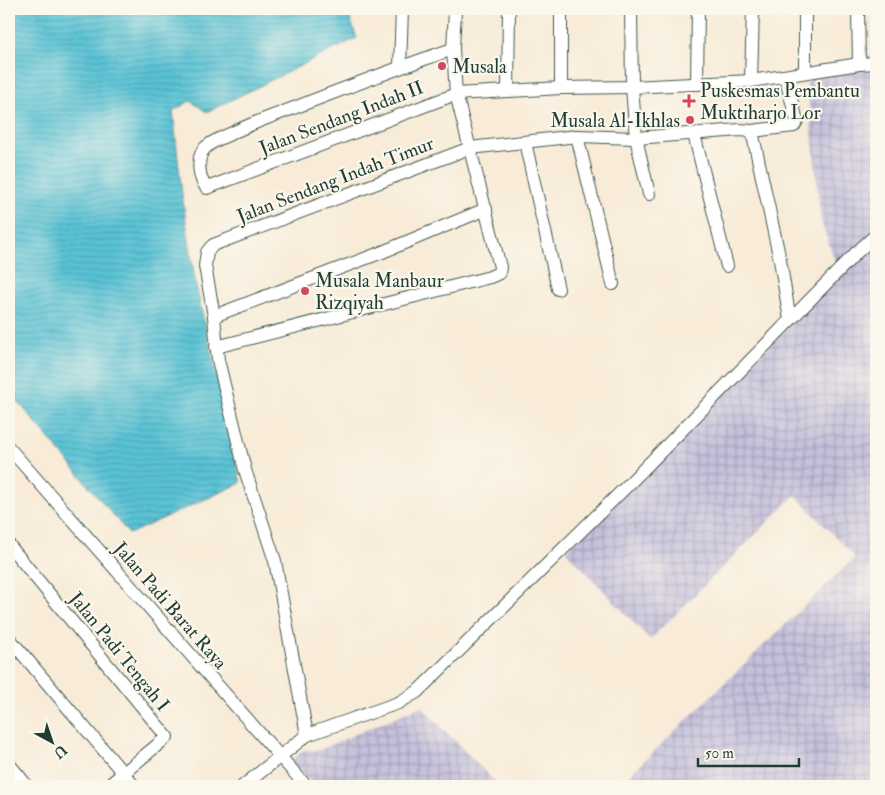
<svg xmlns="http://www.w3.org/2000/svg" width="885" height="795" font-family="'IM FELL Double Pica',serif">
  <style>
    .industrial { fill: url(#industrial-grid) }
    .water { fill: url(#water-rules); stroke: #3c8085 }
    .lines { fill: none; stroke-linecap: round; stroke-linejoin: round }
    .minor-casing { stroke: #40574c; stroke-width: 14 }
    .minor { stroke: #fff; stroke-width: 12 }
    .poi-dot { fill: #d1495b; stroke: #fbf7ec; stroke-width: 2 }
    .labels { text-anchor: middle; stroke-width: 4.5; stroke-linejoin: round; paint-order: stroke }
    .poi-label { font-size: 19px; fill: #1f3d34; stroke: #fbf7ec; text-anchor: start }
    .street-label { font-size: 19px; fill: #1f3d34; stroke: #fbf7ec }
  </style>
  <defs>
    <pattern id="industrial-grid" width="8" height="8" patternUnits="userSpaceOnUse" patternTransform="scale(1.25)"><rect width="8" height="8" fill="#c5c0db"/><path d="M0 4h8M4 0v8" fill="none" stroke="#9f9db2"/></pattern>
    <pattern id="water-rules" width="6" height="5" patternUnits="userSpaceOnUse" patternTransform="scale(1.25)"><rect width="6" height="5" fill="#5ac3d6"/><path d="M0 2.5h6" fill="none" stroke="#4aa0ae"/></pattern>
  </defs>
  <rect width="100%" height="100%" fill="#fbf7ec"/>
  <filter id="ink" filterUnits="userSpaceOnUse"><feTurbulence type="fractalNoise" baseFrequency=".02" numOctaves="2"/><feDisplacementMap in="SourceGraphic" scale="10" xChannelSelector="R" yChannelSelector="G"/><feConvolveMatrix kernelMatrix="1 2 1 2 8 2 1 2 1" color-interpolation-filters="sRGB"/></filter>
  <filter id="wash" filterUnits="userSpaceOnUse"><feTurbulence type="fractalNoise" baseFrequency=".0096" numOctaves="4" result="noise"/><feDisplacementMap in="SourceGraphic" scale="20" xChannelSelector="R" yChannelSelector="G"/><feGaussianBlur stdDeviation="1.12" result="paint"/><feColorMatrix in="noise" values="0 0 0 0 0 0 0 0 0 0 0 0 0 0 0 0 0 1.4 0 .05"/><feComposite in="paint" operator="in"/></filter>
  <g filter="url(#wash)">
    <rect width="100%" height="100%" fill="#f8ebd7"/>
    <g class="industrial">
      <polygon points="876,65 876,786 618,786 855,557 795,495 650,640 566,551 844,271 834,259 821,221 806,76"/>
      <polygon points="421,706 499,786 313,786 291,762 303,750 319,750"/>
    </g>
    <polygon class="water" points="9,9 347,9 357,38 207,112 190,101 173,111 182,195 196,286 241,483 129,534 9,391"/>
  </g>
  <g filter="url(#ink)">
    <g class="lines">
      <g class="minor-casing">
        <g id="minor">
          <polyline points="561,9 561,88"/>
          <polyline points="631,9 632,87 636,138 649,194"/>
          <polyline points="858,9 859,64"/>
          <path d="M 453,49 C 403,66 353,85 304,104 C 279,114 254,122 230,134 C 221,138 210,142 204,149 C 196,159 199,180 207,188 L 456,94 L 561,88 L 632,87 L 751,81 L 859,64 L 876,63"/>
          <polyline points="400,67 402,9"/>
          <polyline points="805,72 805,9"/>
          <polyline points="751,81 753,9"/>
          <polyline points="697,84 698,9"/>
          <polyline points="508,91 509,9"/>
          <polyline points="752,131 794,126 797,121 785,76"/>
          <polyline points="694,134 727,266"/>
          <polyline points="577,136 613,284"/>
          <polyline points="525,142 558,289"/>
          <polyline points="214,316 380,253 486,209"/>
          <polyline points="216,347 490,277 499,273 500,267 456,94 453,49 455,9"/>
          <polyline points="9,448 306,786"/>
          <polyline points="9,545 167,737 108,786"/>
          <polyline points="9,638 134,786"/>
          <polyline points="307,735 275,561 245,470 218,360 214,316 205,266 207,252 213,245 470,148 577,136 636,138 740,130 752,131 780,260 790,320"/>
          <polyline points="9,764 27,786"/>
          <polyline points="9,784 19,776"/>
          <polyline points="243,786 307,735 398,703 417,692 627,486 857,252 876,235"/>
        </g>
      </g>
      <use href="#minor" class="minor"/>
    </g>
  </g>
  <g class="poi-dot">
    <circle cx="442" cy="66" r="5"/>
    <path d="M686.5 93.5h5v5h5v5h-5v5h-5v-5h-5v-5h5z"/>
    <circle cx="690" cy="120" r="5"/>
    <circle cx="305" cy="291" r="5"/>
  </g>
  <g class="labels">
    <g class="poi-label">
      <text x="452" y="73">Musala</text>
      <text x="700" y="97">Puskesmas Pembantu<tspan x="700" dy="22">Muktiharjo Lor</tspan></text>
      <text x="680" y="127" text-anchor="end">Musala Al-Ikhlas</text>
      <text x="315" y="287">Musala Manbaur<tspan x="315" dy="22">Rizqiyah</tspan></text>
    </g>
    <g class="street-label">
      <text transform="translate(341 117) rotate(-21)" y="7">Jalan Sendang Indah II</text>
      <text transform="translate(335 179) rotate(-21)" y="7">Jalan Sendang Indah Timur</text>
      <text transform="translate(171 605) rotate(49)" y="7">Jalan Padi Barat Raya</text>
      <text transform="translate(120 651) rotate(51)" y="7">Jalan Padi Tengah I</text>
    </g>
  </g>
  <rect width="885" height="795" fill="none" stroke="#fbf7ec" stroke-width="30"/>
  <g transform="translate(52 742) rotate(140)" stroke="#fbf7ec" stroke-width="4" paint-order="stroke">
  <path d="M0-4L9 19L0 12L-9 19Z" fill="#1f3d34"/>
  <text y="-8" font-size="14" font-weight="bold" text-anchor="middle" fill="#1f3d34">U</text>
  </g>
  <path d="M698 758v8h101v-8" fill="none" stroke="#1f3d34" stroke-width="2.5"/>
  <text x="705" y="758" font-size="15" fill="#1f3d34" stroke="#fbf7ec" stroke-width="4" paint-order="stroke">50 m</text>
</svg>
